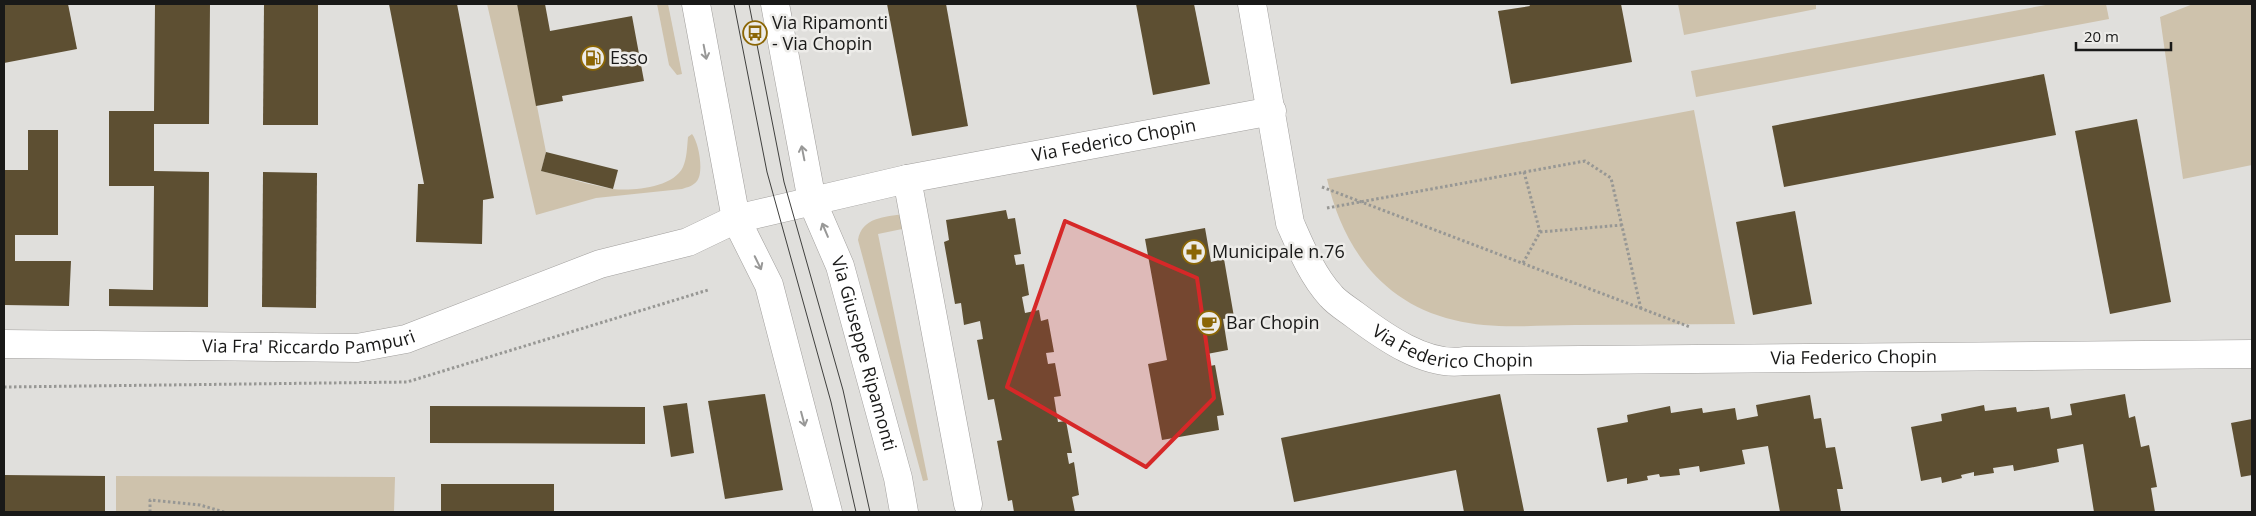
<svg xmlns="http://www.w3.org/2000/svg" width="2256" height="516" font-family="'Open Sans',sans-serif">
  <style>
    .green { fill: #cec2ac }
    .building { fill: #5d4f32 }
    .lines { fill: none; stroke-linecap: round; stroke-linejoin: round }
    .minor-casing { stroke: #a19f9d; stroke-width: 29 }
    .path { stroke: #979794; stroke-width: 3; stroke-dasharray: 2.5 2.5; stroke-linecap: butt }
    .minor { stroke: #fff; stroke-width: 28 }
    .tram { stroke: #3f3f3d; stroke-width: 1 }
    .oneway { stroke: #989897 }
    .marked { fill: #d62828; fill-opacity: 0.2; stroke: #d62828; stroke-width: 4; stroke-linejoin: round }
    .labels { text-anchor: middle; stroke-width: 5; stroke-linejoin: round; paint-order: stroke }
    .poi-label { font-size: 18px; fill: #191918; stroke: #edece9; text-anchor: start }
    .street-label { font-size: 18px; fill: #191918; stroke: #edece9 }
  </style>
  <rect width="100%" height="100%" fill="#e0dfdc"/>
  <g class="green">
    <path d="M 487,4 L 517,4 L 546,152 L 541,171 C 565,177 589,185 613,189 C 633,191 673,188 683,167 C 687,158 687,147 688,137 L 692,134 C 699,143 704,172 697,181 C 693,186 688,187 682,189 L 596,198 L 536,215 Z"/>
    <polygon points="657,4 668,4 682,74 677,75 669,65"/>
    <polygon points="1678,4 1816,4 1816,9 1684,35"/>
    <polygon points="2051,4 2106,4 2109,19 1696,97 1691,71"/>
    <polygon points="2193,4 2252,4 2252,165 2183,179 2160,17"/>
    <path d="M 1694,110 L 1735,324 C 1682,324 1629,325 1575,325 C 1536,325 1493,330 1454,320 C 1382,303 1343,248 1327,179 Z"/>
    <path d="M 904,214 L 907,228 L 878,234 L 928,480 L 923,481 L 858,240 C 862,217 885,217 904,214 Z"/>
    <polygon points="116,476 395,477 394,512 116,512"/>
  </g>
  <g class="building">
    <polygon points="4,4 68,4 77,49 4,63"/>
    <polygon points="155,4 210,4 209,124 154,124 154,171 209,172 208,307 109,306 109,289 153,290 154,186 109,186 109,111 154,111"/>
    <polygon points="264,4 318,4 318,125 263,125"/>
    <polygon points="389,4 457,4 494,198 483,200 482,244 416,242 418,184 424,184"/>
    <polygon points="517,4 545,4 550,31 632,16 644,81 562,96 563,101 536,106"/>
    <polygon points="887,4 946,4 968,126 912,136"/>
    <polygon points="1136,4 1194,4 1210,84 1153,95"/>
    <polygon points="1529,4 1621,4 1632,62 1511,84 1498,11 1530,6"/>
    <polygon points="2044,74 2056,135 1784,187 1772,126"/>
    <polygon points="2137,119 2171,302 2110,314 2075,131"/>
    <polygon points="28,130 58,130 58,235 15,235 15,261 71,261 69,306 4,305 4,170 28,170"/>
    <polygon points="546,152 618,170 613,189 541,171"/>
    <polygon points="263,172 317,173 316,308 262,307"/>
    <polygon points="1006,210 1008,219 1015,218 1021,254 1014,255 1016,265 1024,264 1029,295 1022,297 1025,313 1039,310 1041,321 1048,319 1054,352 1046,353 1048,364 1055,363 1061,396 1054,397 1058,422 1066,421 1072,453 1067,453 1069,464 1074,462 1079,495 1072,497 1075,512 1014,512 1012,500 1008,501 997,441 1002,440 994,399 988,400 977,340 983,339 980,321 964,325 961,303 955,304 944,242 949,240 946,220"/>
    <polygon points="1795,211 1812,304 1753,315 1736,222"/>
    <polygon points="1205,228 1211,262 1224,259 1234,317 1223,319 1228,350 1207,354 1210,366 1215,365 1224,415 1217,416 1219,430 1162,440 1148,364 1167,360 1145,239"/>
    <polygon points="765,394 783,490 725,499 708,401"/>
    <polygon points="1500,394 1524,511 1464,512 1456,470 1294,502 1281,438"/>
    <polygon points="2125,394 2129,418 2135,416 2141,447 2149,445 2157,487 2151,488 2155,512 2094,512 2083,444 2057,449 2059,462 2014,471 2013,465 1993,468 1994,473 1974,476 1974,472 1961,475 1962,478 1942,483 1941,477 1921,481 1911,427 1942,421 1941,414 1984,405 1985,411 2016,407 2017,412 2049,407 2051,419 2072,415 2070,404"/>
    <polygon points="1810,395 1814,419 1821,418 1826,448 1835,447 1843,489 1837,489 1841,512 1780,512 1768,446 1742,450 1745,464 1700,472 1699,466 1679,469 1680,475 1660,477 1659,474 1647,476 1648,480 1627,484 1627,478 1607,482 1597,428 1628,422 1627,415 1670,406 1671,413 1702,408 1703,413 1735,408 1737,420 1758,416 1756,405"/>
    <polygon points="687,403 694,453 671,457 663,406"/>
    <polygon points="430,406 645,407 645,444 430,443"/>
    <polygon points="2252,419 2252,475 2241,477 2231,423"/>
    <polygon points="4,475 105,476 105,512 4,512"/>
    <rect x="441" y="484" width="113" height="28"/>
  </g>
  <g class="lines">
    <g class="minor-casing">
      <g id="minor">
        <polyline points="696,4 736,219 769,285 828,512"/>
        <path id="s1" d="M 775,4 L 812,201 L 840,266 L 898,478 L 904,512"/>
        <path id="s2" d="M 1252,4 L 1290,223 C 1301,248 1312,275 1331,296 C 1337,303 1347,309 1355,315 C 1383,336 1426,367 1464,361 L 2252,354"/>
        <polyline points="907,179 968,504"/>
        <path id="s3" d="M 4,344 L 357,348 L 406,339 L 600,264 L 688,242 L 736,219 L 907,179 L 1272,111"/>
      </g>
    </g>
    <g class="path">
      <polyline points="1322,187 1690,327"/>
      <polyline points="1327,208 1585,161 1611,178 1641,309"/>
      <polyline points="1540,232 1622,225"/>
      <polyline points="1523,263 1540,232 1524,172"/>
      <polyline points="4,387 407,382 708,290"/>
      <polyline points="150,512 150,500 200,505 224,512"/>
    </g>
    <use href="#minor" class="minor"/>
    <g class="tram">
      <polyline points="734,4 767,172 831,402 856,512"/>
      <polyline points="749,4 784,182 843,390 870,512"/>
    </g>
  </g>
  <defs><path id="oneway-shaft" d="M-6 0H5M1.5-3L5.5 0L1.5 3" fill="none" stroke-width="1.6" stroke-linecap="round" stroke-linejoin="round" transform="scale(1.25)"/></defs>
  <g class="oneway">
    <use href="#oneway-shaft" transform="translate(705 52) rotate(79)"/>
    <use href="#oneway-shaft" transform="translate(803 153) rotate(-101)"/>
    <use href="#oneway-shaft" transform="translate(825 230) rotate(-113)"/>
    <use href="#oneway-shaft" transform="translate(758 263) rotate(64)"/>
    <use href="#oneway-shaft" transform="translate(803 419) rotate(75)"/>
  </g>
  <path class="marked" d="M 1065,221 L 1197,278 L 1214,398 L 1146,467 L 1007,387 Z"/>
  <defs>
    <g id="bus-ring" transform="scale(1.25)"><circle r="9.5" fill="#edece9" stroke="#8b6605" stroke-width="1.5"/><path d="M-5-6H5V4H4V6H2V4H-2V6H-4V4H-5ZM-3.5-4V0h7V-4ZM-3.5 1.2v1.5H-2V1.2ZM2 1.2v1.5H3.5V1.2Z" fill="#8b6605"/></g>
    <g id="fuel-ring" transform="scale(1.25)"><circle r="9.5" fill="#edece9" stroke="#8b6605" stroke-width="1.5"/><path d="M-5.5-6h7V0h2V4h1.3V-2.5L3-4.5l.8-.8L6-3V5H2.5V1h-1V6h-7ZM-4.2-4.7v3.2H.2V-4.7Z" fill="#8b6605"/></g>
    <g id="pharmacy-ring" transform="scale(1.25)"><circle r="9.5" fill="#edece9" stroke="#8b6605" stroke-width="1.5"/><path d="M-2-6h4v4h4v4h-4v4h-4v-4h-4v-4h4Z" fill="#8b6605"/></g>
    <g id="cafe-ring" transform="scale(1.25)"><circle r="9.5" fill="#edece9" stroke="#8b6605" stroke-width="1.5"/><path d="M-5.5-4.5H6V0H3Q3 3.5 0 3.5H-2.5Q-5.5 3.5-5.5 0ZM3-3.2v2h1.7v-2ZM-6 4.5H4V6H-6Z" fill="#8b6605"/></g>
  </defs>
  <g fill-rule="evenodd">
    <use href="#bus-ring" x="755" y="33"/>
    <use href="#fuel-ring" x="593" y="58"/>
    <use href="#pharmacy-ring" x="1194" y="252"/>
    <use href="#cafe-ring" x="1209" y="323"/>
  </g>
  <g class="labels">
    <g class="poi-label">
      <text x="772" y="29">Via Ripamonti<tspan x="772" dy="21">- Via Chopin</tspan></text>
      <text x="610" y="64">Esso</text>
      <text x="1212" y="258">Municipale n.76</text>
      <text x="1226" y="329">Bar Chopin</text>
    </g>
    <g class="street-label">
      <text dy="6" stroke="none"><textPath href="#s3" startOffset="1141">Via Federico Chopin</textPath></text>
      <text dy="6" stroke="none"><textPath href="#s3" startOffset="305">Via Fra' Riccardo Pampuri</textPath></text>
      <text dy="6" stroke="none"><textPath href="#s2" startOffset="444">Via Federico Chopin</textPath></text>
      <text dy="6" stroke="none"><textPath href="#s1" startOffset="362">Via Giuseppe Ripamonti</textPath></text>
      <text dy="6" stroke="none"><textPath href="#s2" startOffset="848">Via Federico Chopin</textPath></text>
    </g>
  </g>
  <rect width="2256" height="516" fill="none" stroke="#191918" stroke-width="10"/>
  <path d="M2076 42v8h95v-8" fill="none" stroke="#191918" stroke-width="2.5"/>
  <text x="2084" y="42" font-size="15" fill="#191918" stroke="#edece9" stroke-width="4" paint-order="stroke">20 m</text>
</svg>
